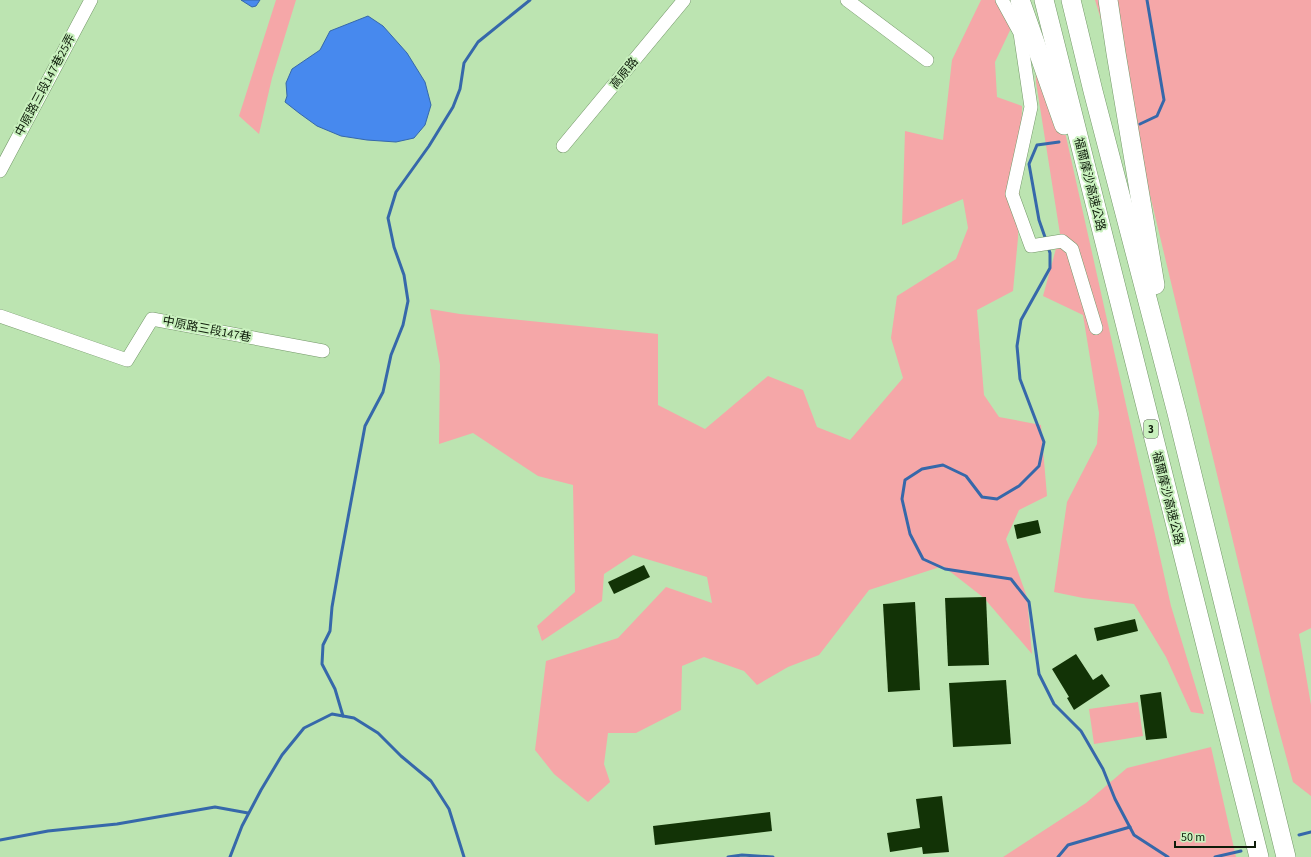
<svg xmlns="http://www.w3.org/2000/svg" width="1311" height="857" font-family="'Source Sans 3','Noto Sans TC',sans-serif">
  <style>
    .green { fill: #f5a7a8 }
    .water { fill: #4789ee; stroke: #3668aa }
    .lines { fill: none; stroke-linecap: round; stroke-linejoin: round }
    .stream { stroke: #3668aa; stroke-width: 3 }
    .building { fill: #123306 }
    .minor-casing { stroke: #739768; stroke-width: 14 }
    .highway-casing { stroke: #739768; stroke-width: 20 }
    .minor { stroke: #fff; stroke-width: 13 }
    .highway { stroke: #fff; stroke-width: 19 }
    .labels { text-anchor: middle; stroke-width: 4; stroke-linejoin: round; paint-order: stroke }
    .shield { fill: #c9f1be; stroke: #465c40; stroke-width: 1 }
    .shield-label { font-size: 11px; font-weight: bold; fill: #0e1c0a }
    .street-label { font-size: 12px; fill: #0e1c0a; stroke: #c9f1be }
  </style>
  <rect width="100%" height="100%" fill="#bce4b1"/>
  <g class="green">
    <polygon points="276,0 296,0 272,78 259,134 239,116"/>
    <polygon points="981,0 1024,0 1024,1 995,62 997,97 1022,106 1018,238 1013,291 977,310 984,395 999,417 1041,425 1047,496 1019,510 1006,539 1027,597 1032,654 984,598 943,566 869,590 819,655 788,667 757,685 744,671 704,657 682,666 681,710 636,733 608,733 604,764 610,782 588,802 554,774 535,750 546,661 618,638 666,587 712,603 707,577 633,555 604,574 602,601 542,641 537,626 575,592 573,485 538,476 473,433 439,444 440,365 430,309 460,314 658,334 658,405 705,429 768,376 803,390 817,427 850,440 903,378 891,338 897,296 956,259 968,228 963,199 902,225 905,131 943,140 952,60"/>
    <polygon points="1095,0 1311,0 1311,628 1299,634 1311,705 1311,796 1293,782 1273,708 1133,124"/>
    <polygon points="1035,40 1061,114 1171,606 1204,714 1191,712 1166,657 1134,604 1083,598 1054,592 1067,502 1097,444 1099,413 1083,315 1043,296 1060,234 1036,82"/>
    <polygon points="1138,702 1143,736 1094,744 1089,709"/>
    <polygon points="1211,747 1236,857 1003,857 1086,803 1127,768"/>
  </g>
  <g class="water">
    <polygon points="241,0 260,0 256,6 252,7"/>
    <polygon points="368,16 383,26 407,53 425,82 431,105 425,125 414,138 396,142 367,140 341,136 317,126 299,113 285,102 287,96 286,83 292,69 320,50 330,31"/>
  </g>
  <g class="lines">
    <g class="stream">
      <polyline points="1140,124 1157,116 1164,100 1147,0"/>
      <polyline points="1046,240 1039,220 1029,164 1037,145 1059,142"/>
      <polyline points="1048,247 1050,253 1050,268 1021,320 1017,346 1020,379 1044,442 1039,466 1019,486 997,499 982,497 966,476 943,465 922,469 905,480 902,499 910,534 923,559 945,569 1011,579 1029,602 1039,674 1054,704 1081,731 1103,769 1115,799 1134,835 1168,857"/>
      <polyline points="343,716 335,689 322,664 323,645 330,631 332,607 340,561 365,426 383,392 391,355 403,325 408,301 404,275 394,247 388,218 396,192 429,146 453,107 460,89 464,63 478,42 530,0"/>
      <polyline points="1299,835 1311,832"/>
      <polyline points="0,840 48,831 117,824 215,807 248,813"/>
      <polyline points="230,857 242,826 261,790 282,755 304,728 332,714 354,718 378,733 401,756 431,781 449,809 464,857"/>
      <polyline points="728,857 742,855 773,857"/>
      <polyline points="1058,857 1068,845 1130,827"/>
      <polyline points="1215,857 1241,851"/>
    </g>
  </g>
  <g class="building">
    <polygon points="1038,520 1041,533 1017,539 1014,525"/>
    <polygon points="644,565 650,577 614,594 608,582"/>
    <polygon points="986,597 989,665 948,666 945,598"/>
    <polygon points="915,602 920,690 888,692 883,604"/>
    <polygon points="1135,619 1138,631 1097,641 1094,628"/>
    <polygon points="1076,654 1093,680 1102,674 1110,686 1074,710 1067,698 1069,697 1052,669"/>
    <polygon points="1006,680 1011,744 953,747 949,683"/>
    <polygon points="1161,692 1167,738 1146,740 1140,695"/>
    <polygon points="942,796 949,852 923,854 922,847 890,852 887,833 920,828 916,799"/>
    <polygon points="770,812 772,831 655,845 653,826"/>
  </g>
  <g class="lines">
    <g class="minor-casing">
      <g id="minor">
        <polyline points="847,0 927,60"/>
        <polyline points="1002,0 1020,33 1031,107 1012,194 1031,246 1062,241 1072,249 1096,328"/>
        <polyline points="563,146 684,0"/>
        <polyline points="0,171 91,0"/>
        <polyline points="0,316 127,360 152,319 323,351"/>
      </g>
    </g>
    <g class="highway-casing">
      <g id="highway">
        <polyline points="1020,0 1064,125"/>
        <polyline points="1044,0 1259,857"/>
        <polyline points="1071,0 1093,91 1177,413 1286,857"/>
        <polyline points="1108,0 1116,53 1155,285"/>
      </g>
    </g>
    <use href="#minor" class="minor"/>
    <use href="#highway" class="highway"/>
  </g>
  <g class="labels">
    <rect class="shield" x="1144" y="420" width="14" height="18" rx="3"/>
    <g class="shield-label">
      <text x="1151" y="433">3</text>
    </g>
    <g class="street-label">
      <text transform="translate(624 73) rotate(-51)" y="4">高原路</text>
      <text transform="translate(45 85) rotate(-62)" y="4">中原路三段147巷25弄</text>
      <text transform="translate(1090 184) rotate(76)" y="4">福爾摩沙高速公路</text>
      <text transform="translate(207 329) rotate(11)" y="4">中原路三段147巷</text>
      <text transform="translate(1168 498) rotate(76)" y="4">福爾摩沙高速公路</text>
    </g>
  </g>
  <path d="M1175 841v6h80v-6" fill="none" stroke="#0e1c0a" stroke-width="2"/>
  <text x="1181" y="841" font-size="12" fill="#0e1c0a" stroke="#c9f1be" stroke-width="3" paint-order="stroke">50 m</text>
</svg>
